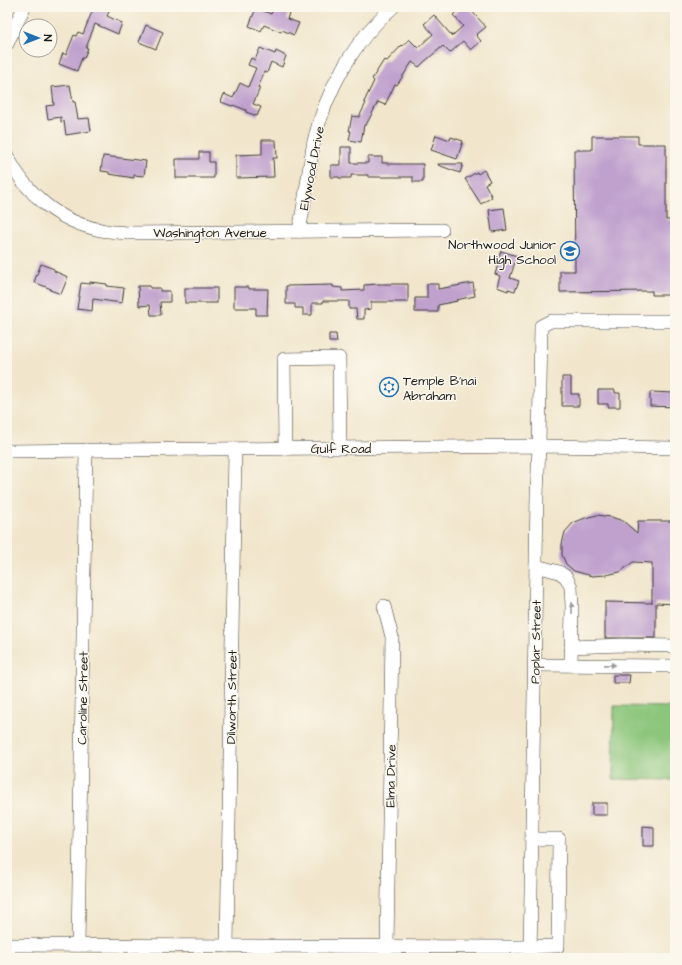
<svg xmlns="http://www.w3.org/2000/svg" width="682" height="965" font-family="'Architects Daughter',sans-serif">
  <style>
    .green { fill: #8cc67b; stroke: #54714c }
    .building { fill: #c0a1ce }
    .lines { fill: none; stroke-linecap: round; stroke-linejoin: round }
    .minor-casing { stroke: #3c3a36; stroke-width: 14 }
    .minor { stroke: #fff; stroke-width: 13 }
    .oneway { fill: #999 }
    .labels { text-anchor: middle; stroke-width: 3; stroke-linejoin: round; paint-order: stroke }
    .street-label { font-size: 13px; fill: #1c1c1c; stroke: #fbf7ec }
    .poi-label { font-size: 13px; fill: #1c1c1c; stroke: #fbf7ec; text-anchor: end }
  </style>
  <rect width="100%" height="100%" fill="#fbf7ec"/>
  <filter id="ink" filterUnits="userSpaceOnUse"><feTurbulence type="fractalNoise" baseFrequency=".025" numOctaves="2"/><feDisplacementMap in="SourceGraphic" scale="8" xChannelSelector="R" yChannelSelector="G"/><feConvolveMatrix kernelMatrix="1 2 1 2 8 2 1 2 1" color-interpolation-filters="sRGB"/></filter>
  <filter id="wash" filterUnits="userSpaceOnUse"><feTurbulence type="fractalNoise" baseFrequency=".012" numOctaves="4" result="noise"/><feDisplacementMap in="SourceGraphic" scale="16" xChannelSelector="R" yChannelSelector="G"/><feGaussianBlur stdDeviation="0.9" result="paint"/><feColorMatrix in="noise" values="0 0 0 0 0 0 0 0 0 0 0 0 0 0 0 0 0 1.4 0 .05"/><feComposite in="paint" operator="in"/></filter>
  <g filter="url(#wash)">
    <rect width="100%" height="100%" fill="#f1e6cc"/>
    <polygon class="green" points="614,706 675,707 675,780 613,779"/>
    <g id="blocks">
      <g class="building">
        <polygon points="94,7 111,7 107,16 122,23 118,34 95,24 86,48 88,48 84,58 82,58 77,71 59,64 63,53 66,55 74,35 76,36 78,32 83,34"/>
        <polygon points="274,7 291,7 287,19 299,23 294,35 282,30 281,32 264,25 261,31 249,26 256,8 271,14"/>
        <polygon points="462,7 468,7 486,27 476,35 481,41 471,50 463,41 450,53 443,46 424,62 419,67 412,62 397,85 395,84 385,105 378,102 366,125 364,125 361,142 349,140 351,131 349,131 352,116 359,117 366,103 364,102 374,81 372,79 384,60 387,61 402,45 403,46 409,39 418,48 433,34 424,24 434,15 452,36 463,26 453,15"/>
        <polygon points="146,25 163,32 156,49 139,42"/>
        <polygon points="260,48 275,54 276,51 286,56 282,67 271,62 267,73 264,72 258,88 260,88 253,104 261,107 257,116 246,112 246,110 233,105 232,106 221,102 224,94 233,98 240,83 248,87 256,68 248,65 251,58 255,60"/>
        <polygon points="70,85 73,102 75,102 78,119 89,118 91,131 66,135 64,121 61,122 61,117 48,119 46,106 54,105 52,87"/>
        <polygon points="436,135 450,140 451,137 463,141 457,159 431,150"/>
        <polygon points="592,136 638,136 638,144 666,144 666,220 675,220 675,295 652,295 652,291 560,292 560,271 575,271 574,150 592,150"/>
        <polygon points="262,140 276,140 277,158 273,158 274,177 236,178 236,155 262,154"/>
        <polygon points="341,147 351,147 351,163 368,163 368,157 382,157 382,163 388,163 388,164 423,164 423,182 413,182 413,177 368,177 368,175 351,175 351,178 339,178 339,177 331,177 331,165 341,165"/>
        <polygon points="199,152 209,152 209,162 214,162 214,178 176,178 176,159 199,159"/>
        <polygon points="103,156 146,161 144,176 134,175 134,178 109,174 109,172 101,171"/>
        <polygon points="438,164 463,164 460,173 438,165"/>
        <polygon points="484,170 490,181 485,184 492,197 481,204 465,179 477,172 478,174"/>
        <polygon points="504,208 507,230 492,232 489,210"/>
        <polygon points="501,251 517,256 510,278 519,281 515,291 508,289 508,291 497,287 500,276 495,274 500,259 498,259"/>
        <polygon points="41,264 54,269 54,271 68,277 61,294 50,290 51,289 34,282"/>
        <polygon points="90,282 107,284 107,286 124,288 122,303 93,299 92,311 77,309 81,283 90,284"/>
        <polygon points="473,283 475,296 456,300 457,301 438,305 438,312 415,312 415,298 427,298 427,284 438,284 438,289"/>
        <polygon points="379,284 408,284 408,302 371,302 371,309 364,310 364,319 357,319 356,309 349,309 349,301 323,301 323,303 312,303 312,315 303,315 303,308 295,308 295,304 286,304 286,286 333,285 333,287 342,288 342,291 364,290 364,285"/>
        <polygon points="138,286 150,286 150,288 160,288 160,291 170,291 170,302 160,302 161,315 151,315 150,305 139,306"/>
        <polygon points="234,287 249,287 249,289 268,289 267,315 256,315 256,308 234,308"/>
        <rect x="185" y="288" width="32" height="15"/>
        <polygon points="329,334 336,334 337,342 329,342"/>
        <polygon points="562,377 571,377 571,394 579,394 579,406 562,406"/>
        <polygon points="598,390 615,390 615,393 620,393 620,407 608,407 608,404 598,404"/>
        <polygon points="650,392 675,393 675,407 650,406"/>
        <polygon points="597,515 611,517 623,521 637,533 638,521 675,521 675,604 656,603 656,638 605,638 605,602 652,603 652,563 633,562 620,572 606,575 592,576 574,571 566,564 562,555 562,544 565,532 573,523 585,518"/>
        <polygon points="613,675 630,675 629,683 613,683"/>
        <rect x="592" y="803" width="15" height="12"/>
        <polygon points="643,826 654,827 654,846 643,846"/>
      </g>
    </g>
  </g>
  <g filter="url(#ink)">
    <use href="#blocks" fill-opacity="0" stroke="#3c3a36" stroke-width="1"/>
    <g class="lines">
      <g class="minor-casing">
        <g id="minor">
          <polyline points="7,44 24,7"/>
          <path d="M 7,156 C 26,194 59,222 101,230 C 110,232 119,232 128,233 L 442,230"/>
          <path d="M 299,231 C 303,211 306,191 309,171 C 311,161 312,151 314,141 C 326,91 354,40 393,7"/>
          <polyline points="285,448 284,359 339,358 340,448"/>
          <polyline points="7,451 539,446 675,448"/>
          <polyline points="536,566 559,572 566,577 571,587 572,606 571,665"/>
          <polyline points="384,606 392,637 387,947"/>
          <polyline points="571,647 622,645 675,646"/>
          <polyline points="535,665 675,666"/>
          <polyline points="7,945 519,947 558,946 559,839 532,839"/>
          <polyline points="78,945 86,450"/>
          <polyline points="227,946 235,449"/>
          <polyline points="530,958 537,495 539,446 541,326 551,321 675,321"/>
        </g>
      </g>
      <use href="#minor" class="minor"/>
    </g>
    <defs><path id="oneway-solid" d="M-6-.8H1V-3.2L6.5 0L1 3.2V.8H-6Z"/></defs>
    <g class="oneway">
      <use href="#oneway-solid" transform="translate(572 608) rotate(-90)"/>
      <use href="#oneway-solid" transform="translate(610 665) rotate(1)"/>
    </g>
  </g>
  <defs>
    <g id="school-ring" transform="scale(1)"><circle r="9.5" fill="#fbf7ec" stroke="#1f6fb2" stroke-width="1.5"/><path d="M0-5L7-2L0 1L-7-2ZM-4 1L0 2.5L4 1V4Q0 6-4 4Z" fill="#1f6fb2"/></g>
    <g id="synagogue-ring" transform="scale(1)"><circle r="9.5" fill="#fbf7ec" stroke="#1f6fb2" stroke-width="1.5"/><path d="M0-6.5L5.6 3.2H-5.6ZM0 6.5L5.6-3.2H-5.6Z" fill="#1f6fb2"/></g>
  </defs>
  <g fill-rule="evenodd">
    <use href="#school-ring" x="570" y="251"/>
    <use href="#synagogue-ring" x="389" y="387"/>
  </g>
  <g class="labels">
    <g class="street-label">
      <text transform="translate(311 168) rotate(-79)" y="5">Elywood Drive</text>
      <text x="210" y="237">Washington Avenue</text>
      <text x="341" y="453">Gulf Road</text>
      <text transform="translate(535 642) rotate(-89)" y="5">Poplar Street</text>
      <text transform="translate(231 697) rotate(-89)" y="5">Dilworth Street</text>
      <text transform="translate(82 698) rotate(-89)" y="5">Caroline Street</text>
      <text transform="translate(390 776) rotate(-89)" y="5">Elma Drive</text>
    </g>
    <g class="poi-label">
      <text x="556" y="249">Northwood Junior<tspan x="556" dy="15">High School</tspan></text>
      <text x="403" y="385" text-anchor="start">Temple B'nai<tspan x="403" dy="15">Abraham</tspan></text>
    </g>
  </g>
  <rect width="682" height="965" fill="none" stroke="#fbf7ec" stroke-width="24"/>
  <g transform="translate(38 38) rotate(90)"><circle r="19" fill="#fbf7ec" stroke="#a29f99"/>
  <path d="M0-3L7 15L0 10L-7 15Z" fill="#1f6fb2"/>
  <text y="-6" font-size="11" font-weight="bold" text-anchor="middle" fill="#1c1c1c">N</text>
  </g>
</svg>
